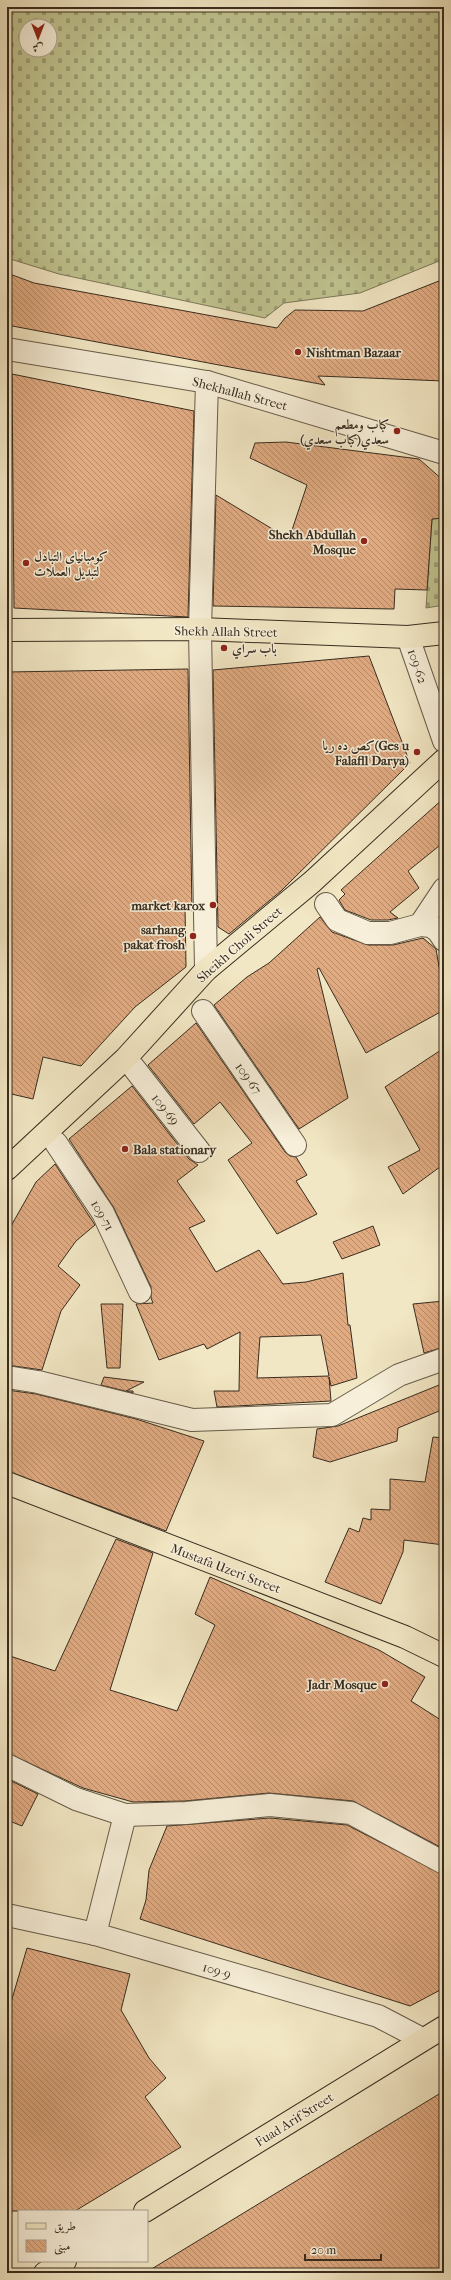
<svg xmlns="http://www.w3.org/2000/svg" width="451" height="2280" font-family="'IM FELL French Canon',Amiri,serif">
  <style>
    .cemetery { fill: url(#cemetery-stones); stroke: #7c7858; fill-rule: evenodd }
    .building { fill: url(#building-back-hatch); stroke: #382c1f; fill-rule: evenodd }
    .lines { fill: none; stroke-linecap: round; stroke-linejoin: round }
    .minor-casing { stroke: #665b48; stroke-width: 24 }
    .major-casing { stroke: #382c1f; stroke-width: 24 }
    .minor { stroke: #f7efd9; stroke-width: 22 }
    .major { stroke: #f2e7c4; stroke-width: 22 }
    .poi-dot { fill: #8f2418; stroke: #f7efd9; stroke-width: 1.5 }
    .labels { text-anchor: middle; stroke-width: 3; stroke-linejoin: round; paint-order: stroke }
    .poi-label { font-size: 13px; font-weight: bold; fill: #382c1f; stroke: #f7efd9; text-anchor: end }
    .street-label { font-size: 13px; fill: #382c1f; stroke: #f7efd9 }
  </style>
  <defs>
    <pattern id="cemetery-stones" width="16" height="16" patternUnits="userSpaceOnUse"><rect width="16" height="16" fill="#c0c490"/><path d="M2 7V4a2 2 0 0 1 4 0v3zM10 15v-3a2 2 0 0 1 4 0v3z" fill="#9d9f75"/></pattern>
    <pattern id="building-back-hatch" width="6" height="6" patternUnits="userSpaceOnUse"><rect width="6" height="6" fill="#e1ab82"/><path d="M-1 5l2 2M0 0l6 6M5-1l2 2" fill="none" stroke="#b78b6a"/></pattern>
  </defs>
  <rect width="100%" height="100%" fill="#f2e7c4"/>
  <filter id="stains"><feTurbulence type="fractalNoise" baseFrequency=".005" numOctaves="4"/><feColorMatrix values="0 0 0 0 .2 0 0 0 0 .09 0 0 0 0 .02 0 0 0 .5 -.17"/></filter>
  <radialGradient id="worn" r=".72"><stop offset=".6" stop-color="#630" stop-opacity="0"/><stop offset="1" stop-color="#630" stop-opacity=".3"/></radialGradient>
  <g class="cemetery">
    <path d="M 7,7 L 444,7 L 444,259 L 360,293 L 284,303 L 265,318 L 59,274 L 7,258 ZM 26,26 L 50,26 L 50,50 L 26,50 Z"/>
    <polygon points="444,518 444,605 426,608 432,519"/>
  </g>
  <g class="building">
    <polygon points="7,273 34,283 277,328 285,318 295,310 363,311 444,279 444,381 318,376 325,385 7,325"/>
    <polygon points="12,374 194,411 188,617 14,608"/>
    <polygon points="286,442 419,459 444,481 444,518 432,519 427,590 395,589 394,609 213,606 216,495 289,539 307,485 250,458 255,443"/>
    <polygon points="369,656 410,763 281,891 229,934 218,927 213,670"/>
    <polygon points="188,669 192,911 185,907 186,967 135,1007 81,1066 43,1057 33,1099 7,1093 7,672"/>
    <polygon points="444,798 444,842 408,871 419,888 390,912 398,918 388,920 371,920 345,910 339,900 345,894 341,890"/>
    <polygon points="320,917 332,932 368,945 393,945 423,938 436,949 444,996 444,1010 366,1053 319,968 317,969 348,1098 299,1129 214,1005 247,977 269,963"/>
    <polygon points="196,1023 285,1152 290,1156 296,1157 307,1175 296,1181 317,1214 277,1234 228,1160 252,1143 220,1102 194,1124 148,1065"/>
    <polygon points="444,1048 444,1164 403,1194 388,1167 420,1150 385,1087"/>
    <path d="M 132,1086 L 189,1159 L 198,1165 L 177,1181 L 205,1221 L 189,1228 L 216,1272 L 259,1250 L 283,1284 L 306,1282 L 343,1273 L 348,1325 L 350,1325 L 357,1378 L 331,1386 L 329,1377 L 331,1401 L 217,1407 L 214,1391 L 239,1391 L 240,1332 L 207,1349 L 204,1344 L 159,1360 L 136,1304 L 153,1303 L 151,1298 L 151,1287 L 114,1208 L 69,1139 ZM 321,1335 L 329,1376 L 257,1378 L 260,1337 Z"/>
    <polygon points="55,1164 95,1225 76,1241 58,1266 80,1285 61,1311 42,1370 7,1365 7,1233 36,1182"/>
    <polygon points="373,1226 380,1245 342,1259 333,1242"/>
    <polygon points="444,1301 444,1347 424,1353 413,1304"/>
    <polygon points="101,1304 123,1304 120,1368 107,1368"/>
    <polygon points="104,1377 144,1382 126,1391 133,1391 133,1393 101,1385"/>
    <polygon points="444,1383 444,1409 398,1428 397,1441 330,1462 313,1457 317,1429 338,1426"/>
    <polygon points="7,1390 36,1394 136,1419 204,1441 166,1531 7,1471"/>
    <polygon points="433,1437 444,1438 444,1545 404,1540 403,1552 381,1604 325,1582 349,1528 359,1532 363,1518 371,1520 371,1509 390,1510 390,1479 425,1482"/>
    <polygon points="116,1539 153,1553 110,1690 177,1711 215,1625 195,1614 210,1577 379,1650 425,1677 411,1701 444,1722 444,1849 353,1801 269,1793 185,1801 133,1802 83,1788 7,1753 7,1655 55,1671"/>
    <polygon points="7,1779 38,1794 22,1826 7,1820"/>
    <polygon points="270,1818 347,1825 444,1875 444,1988 410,2006 140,1919 146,1900 149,1870 167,1826"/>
    <polygon points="27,1948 130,1974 121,2010 149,2058 166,2078 145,2097 181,2147 75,2211 7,2211 7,2016"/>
    <polygon points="444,2091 444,2273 145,2273"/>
  </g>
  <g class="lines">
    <g class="minor-casing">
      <g id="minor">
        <polyline points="7,349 207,382 444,453"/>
        <polyline points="408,637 444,741"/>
        <polyline points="326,904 337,920 368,933 390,933 420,925 431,926 438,931 444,940"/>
        <polyline points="420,925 444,889"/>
        <polyline points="206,970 200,629 207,382"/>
        <polyline points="203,1011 295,1145"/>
        <polyline points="134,1068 199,1151"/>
        <polyline points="56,1143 103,1213 140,1292"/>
        <polyline points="7,1377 38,1382 192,1420 332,1415 399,1375 444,1359"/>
        <polyline points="7,1765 76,1799 125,1815 186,1813 270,1805 351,1813 444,1863"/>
        <polyline points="7,1915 95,1934 378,2016 422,2039"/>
        <polyline points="95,1934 125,1815"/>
      </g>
    </g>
    <g class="major-casing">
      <g id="major">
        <polyline points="7,630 200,629 408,637 444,633"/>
        <polyline points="7,1169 126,1058 206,970 312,882 444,760"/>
        <polyline points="7,1483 405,1637 444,1656"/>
        <polyline points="145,2211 444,2027"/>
        <polyline points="45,2273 65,2261"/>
      </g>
    </g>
    <use href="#minor" class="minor"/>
    <use href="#major" class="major"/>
  </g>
  <g class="poi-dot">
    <circle cx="298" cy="352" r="4"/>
    <circle cx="397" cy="431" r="4"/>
    <circle cx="364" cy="541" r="4"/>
    <circle cx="26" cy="563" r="4"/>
    <circle cx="224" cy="648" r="4"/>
    <circle cx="417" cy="752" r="4"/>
    <circle cx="213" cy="905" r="4"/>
    <circle cx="193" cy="936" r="4"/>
    <circle cx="125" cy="1149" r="4"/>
    <circle cx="385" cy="1684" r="4"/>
  </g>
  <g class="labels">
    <g class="poi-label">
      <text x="306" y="357" text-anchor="start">Nishtman Bazaar</text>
      <text x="389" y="429">كباب ومطعم<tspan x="389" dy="15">سعدي(كباب سعدي)</tspan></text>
      <text x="356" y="539">Shekh Abdullah<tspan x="356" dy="15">Mosque</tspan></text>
      <text x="34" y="561" text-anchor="start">كومبانياى التبادل<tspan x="34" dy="15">لتبديل العملات</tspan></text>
      <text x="232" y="653" text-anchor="start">باب سراي</text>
      <text x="409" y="750">کص ده ریا(Ges u<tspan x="409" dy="15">Falafll Darya)</tspan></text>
      <text x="205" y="910">market karox</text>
      <text x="185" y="934">sarhang<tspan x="185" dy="15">pakat frosh</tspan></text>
      <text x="133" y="1154" text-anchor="start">Bala stationary</text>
      <text x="377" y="1689">Jadr Mosque</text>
    </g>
    <g class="street-label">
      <text transform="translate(240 393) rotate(15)" y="5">Shekhallah Street</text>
      <text transform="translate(226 631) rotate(1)" y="5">Shekh Allah Street</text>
      <text transform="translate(418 666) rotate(71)" y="5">109-62</text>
      <text transform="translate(239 944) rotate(-41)" y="5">Sheikh Choli Street</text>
      <text transform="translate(249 1078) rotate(55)" y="5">109-67</text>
      <text transform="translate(166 1109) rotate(52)" y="5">109-69</text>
      <text transform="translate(103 1215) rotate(60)" y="5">109-71</text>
      <text transform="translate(226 1568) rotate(21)" y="5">Mustafa Uzeri Street</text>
      <text transform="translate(217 1970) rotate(16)" y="5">109-9</text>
      <text transform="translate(294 2119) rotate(-32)" y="5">Fuad Arif Street</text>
    </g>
  </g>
  <rect width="451" height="2280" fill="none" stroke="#f2e7c4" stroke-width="24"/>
  <rect x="8" y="8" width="435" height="2264" fill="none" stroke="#382c1f" stroke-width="2"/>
  <rect x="12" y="12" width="427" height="2256" fill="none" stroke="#382c1f"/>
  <rect x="18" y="2210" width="130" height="52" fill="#f7efd9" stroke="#aba18f"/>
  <rect x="26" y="2223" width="20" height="6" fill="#f2e7c4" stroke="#aba18f"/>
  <text x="54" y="2230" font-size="12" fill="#382c1f">طريق</text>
  <rect x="26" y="2240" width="20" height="12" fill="url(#building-back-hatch)" stroke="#aba18f"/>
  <text x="54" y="2250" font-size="12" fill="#382c1f">مبنى</text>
  <g transform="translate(38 38) rotate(180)"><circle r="19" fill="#f7efd9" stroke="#aba18f"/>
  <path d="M0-3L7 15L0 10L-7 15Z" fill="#8f2418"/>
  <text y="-6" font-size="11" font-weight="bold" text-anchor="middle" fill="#382c1f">ش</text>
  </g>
  <path d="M305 2254v6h76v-6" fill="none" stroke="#382c1f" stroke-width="2"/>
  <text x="311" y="2254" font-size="12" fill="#382c1f" stroke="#f7efd9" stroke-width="3" paint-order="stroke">20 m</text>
  <rect width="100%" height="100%" filter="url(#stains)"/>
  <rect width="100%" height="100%" fill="url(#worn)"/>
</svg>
